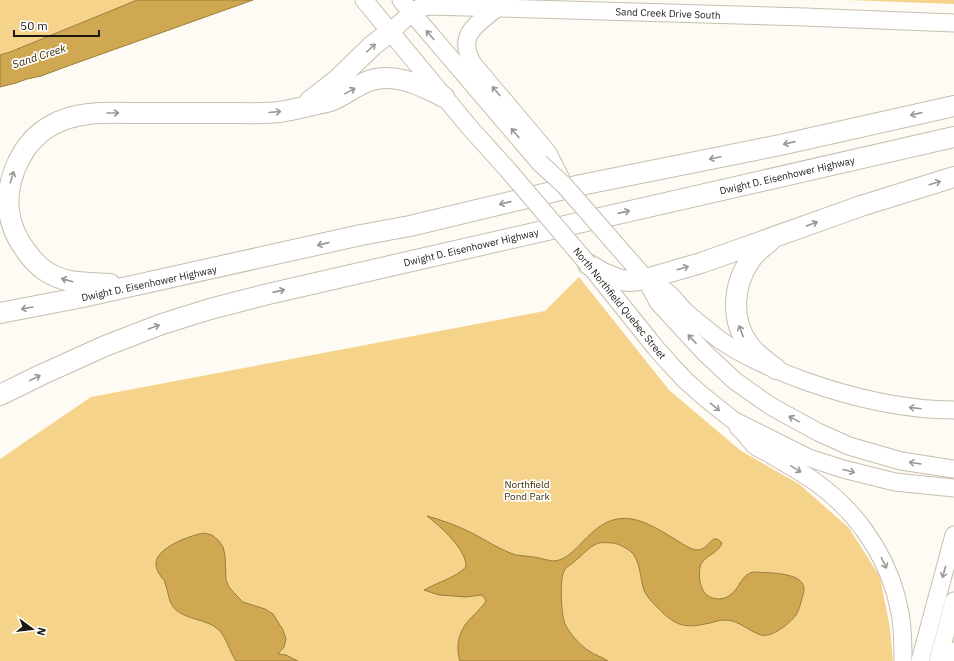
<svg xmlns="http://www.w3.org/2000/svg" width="954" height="661" font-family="'IBM Plex Sans',sans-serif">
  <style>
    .green { fill: #f6d38b }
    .water { fill: #d0a851; stroke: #9a7d3e }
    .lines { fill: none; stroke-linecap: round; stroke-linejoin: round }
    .major-casing { stroke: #c7beae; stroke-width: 19 }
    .highway-casing { stroke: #c7beae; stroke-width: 22 }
    .major { stroke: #fff; stroke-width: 17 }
    .highway { stroke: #fff; stroke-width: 20 }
    .major-bridge-casing { stroke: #c7beae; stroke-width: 19; stroke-linecap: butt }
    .major-bridge { stroke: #fff; stroke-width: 17 }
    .oneway { stroke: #999895 }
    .labels { text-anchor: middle; stroke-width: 3.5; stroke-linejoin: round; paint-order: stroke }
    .street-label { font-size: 10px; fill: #1c1913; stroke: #fff }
    .park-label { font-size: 10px; fill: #3f2e07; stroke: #fff }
    .water-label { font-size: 11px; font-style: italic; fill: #3f2f08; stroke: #fff }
  </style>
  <rect width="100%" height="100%" fill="#fefaf4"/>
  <g class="green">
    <polygon points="0,0 137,0 10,52 0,55"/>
    <polygon points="848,0 954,0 954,4"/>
    <polygon points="579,277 669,390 741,451 799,484 849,528 880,577 890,628 893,661 0,661 0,459 91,397 545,311"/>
  </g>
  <g class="water">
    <polygon points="137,0 253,0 68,66 41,76 27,79 16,83 0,87 0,55 10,52"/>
    <path d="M 427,516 C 442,520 458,526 472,533 C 486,540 500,550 516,555 C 522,556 528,556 534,557 C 540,558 546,560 552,561 C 579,562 591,512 632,519 C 647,522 660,530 673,538 C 680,542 685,546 692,549 C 710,555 710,529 722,543 C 719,553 706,555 701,564 C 699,569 699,577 700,582 C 702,589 704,594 710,597 C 724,603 734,594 740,583 C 742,580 745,576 748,574 C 750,573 752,572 754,572 C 766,573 795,572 802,583 C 805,587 804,591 803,595 C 801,601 800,609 796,615 C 790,623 772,638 761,635 C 748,631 739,620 725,620 C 718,620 712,623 705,624 C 686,628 677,626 663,613 C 657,607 647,598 644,590 C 640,578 640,558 630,551 C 628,549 625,548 622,546 C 620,545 617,544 614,543 C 610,543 603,542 599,543 C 589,546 583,555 575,561 C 572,564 568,566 566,568 C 565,569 563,573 563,574 C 560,583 561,615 565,624 C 569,633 581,646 589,651 C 595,655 602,657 608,661 L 460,661 C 455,645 459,630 471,618 C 476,612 482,608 486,601 L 484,597 L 481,595 L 466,597 L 454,596 L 439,595 L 424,590 C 438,582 455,578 466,567 C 467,550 440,526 427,516 Z"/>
    <path d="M 204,533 L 212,535 L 219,541 L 223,547 L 225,555 L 226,580 L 229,587 L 235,594 L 243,602 L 265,609 L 273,614 L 283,630 L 286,639 L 284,647 L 278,654 L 286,655 L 298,661 L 236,661 C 229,651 227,638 218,629 C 206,619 188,620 176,610 C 168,603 169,593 165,583 C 164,579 164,581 162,578 C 159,574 156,569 156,564 C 155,548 191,535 204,533 Z"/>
  </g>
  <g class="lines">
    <g class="major-casing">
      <g id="major">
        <polyline points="364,0 471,129 508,170"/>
        <polyline points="401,0 540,163"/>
        <path d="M 497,8 C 476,25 456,35 473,64 L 548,153 L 564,185"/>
        <polyline points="390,32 415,10 419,8 430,6 805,17 954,23"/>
        <polyline points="625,255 646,279 658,302 705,353 735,381 769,405 785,414 818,432 849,446 901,461 954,469"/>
        <polyline points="591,267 655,347 671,365 686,381 703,396 733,420 809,458 843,469 895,482 954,488"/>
        <path d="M 647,280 C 654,284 662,288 668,293 C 675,299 680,307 687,313 C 698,323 709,331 720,340 C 746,358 775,370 805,381 C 853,398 903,410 954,410"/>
        <path d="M 738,427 C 744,432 749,439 754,445 C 759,449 767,452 773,456 C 787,464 801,472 814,481 C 853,508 883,549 896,595 C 897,601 899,607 900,613 C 903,629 903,645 903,661"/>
        <polyline points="920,661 954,535"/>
        <polyline points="938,661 954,601"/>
        <polyline points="950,661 954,651"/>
      </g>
    </g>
    <g class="highway-casing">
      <g id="highway">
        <polyline points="310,101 337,80 372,46 390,32"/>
        <path d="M 769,242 C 763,247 756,252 751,259 C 733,284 730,320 749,345 C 756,355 767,362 776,369"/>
        <polyline points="588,264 603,273 613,277 621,280 630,281 646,279 701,263 861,206 954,177"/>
        <path d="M 110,284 C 85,282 66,285 44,270 C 37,265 31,258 26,251 C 5,223 3,192 19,160 C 26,146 37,133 52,125 C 79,110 110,113 140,113 C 168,113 196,113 224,113 C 242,113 261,114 279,112 C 292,110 305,107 317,104 C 323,103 328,102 333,100 C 344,95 353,88 364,83 C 391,70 420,85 444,97"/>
        <polyline points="0,313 78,298 361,235 410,226 581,185 780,145 954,106"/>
        <polyline points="0,395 43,374 105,346 162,324 210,309 264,295 403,263 954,137"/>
      </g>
    </g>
    <use href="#major" class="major"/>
    <use href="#highway" class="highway"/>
    <g class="major-bridge-casing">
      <g id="major-bridge">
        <polyline points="540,163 564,185 625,255"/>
        <polyline points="508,170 588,264"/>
      </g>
    </g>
    <use href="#major-bridge" class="major-bridge"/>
  </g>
  <defs><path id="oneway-shaft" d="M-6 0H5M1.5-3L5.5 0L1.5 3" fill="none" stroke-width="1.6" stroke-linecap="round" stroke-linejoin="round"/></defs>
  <g class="oneway">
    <use href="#oneway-shaft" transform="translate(430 35) rotate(-130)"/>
    <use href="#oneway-shaft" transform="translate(371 48) rotate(-42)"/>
    <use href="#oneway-shaft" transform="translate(350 91) rotate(-29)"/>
    <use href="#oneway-shaft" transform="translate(496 91) rotate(-130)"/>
    <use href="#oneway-shaft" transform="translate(275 112) rotate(-5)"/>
    <use href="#oneway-shaft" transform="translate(113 113)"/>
    <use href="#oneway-shaft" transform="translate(916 114) rotate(167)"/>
    <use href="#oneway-shaft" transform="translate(515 133) rotate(-131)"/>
    <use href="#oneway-shaft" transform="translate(789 143) rotate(167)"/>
    <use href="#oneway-shaft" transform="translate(715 158) rotate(168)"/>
    <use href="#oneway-shaft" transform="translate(12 177) rotate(-73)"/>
    <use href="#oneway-shaft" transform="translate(935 183) rotate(-17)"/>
    <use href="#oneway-shaft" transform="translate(505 203) rotate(167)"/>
    <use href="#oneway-shaft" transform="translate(624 212) rotate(-13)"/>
    <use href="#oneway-shaft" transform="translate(812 224) rotate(-20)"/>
    <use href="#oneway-shaft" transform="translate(323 244) rotate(167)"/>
    <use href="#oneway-shaft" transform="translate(683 268) rotate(-17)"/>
    <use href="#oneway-shaft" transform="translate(67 280) rotate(-164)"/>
    <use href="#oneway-shaft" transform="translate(279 291) rotate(-13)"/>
    <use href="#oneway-shaft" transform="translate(27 308) rotate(170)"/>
    <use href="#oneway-shaft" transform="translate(154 327) rotate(-20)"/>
    <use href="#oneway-shaft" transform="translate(741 331) rotate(-111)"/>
    <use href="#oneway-shaft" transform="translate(692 339) rotate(-133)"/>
    <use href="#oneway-shaft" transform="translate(35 378) rotate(-26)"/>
    <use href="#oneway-shaft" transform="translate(715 407) rotate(40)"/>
    <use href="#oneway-shaft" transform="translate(915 408) rotate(-173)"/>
    <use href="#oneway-shaft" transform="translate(794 419) rotate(-151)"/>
    <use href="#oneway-shaft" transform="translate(915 463) rotate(-171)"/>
    <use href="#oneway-shaft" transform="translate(796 469) rotate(31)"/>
    <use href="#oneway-shaft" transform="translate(849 471) rotate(15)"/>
    <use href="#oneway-shaft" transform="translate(884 563) rotate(64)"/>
    <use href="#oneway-shaft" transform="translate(944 572) rotate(105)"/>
  </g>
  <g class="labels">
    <g class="street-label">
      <text transform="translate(668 13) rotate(2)" y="4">Sand Creek Drive South</text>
      <text transform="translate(787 175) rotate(-13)" y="4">Dwight D. Eisenhower Highway</text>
      <text transform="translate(471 247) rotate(-13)" y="4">Dwight D. Eisenhower Highway</text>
      <text transform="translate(149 283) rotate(-12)" y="4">Dwight D. Eisenhower Highway</text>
      <text transform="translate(620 303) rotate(51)" y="4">North Northfield Quebec Street</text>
    </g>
    <g class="park-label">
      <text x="527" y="488">Northfield<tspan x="527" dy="12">Pond Park</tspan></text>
    </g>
    <g class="water-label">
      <text transform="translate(39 56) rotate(-18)" y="4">Sand Creek</text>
    </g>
  </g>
  <g transform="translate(32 629) rotate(105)" stroke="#ffffff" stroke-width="3" paint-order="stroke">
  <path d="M0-3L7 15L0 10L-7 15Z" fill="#1c1913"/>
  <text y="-6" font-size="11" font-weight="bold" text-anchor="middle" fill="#1c1913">N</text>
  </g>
  <path d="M14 30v6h85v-6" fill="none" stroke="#1c1913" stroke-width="2"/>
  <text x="20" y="30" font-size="12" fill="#1c1913" stroke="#ffffff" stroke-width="3" paint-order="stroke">50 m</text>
</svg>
